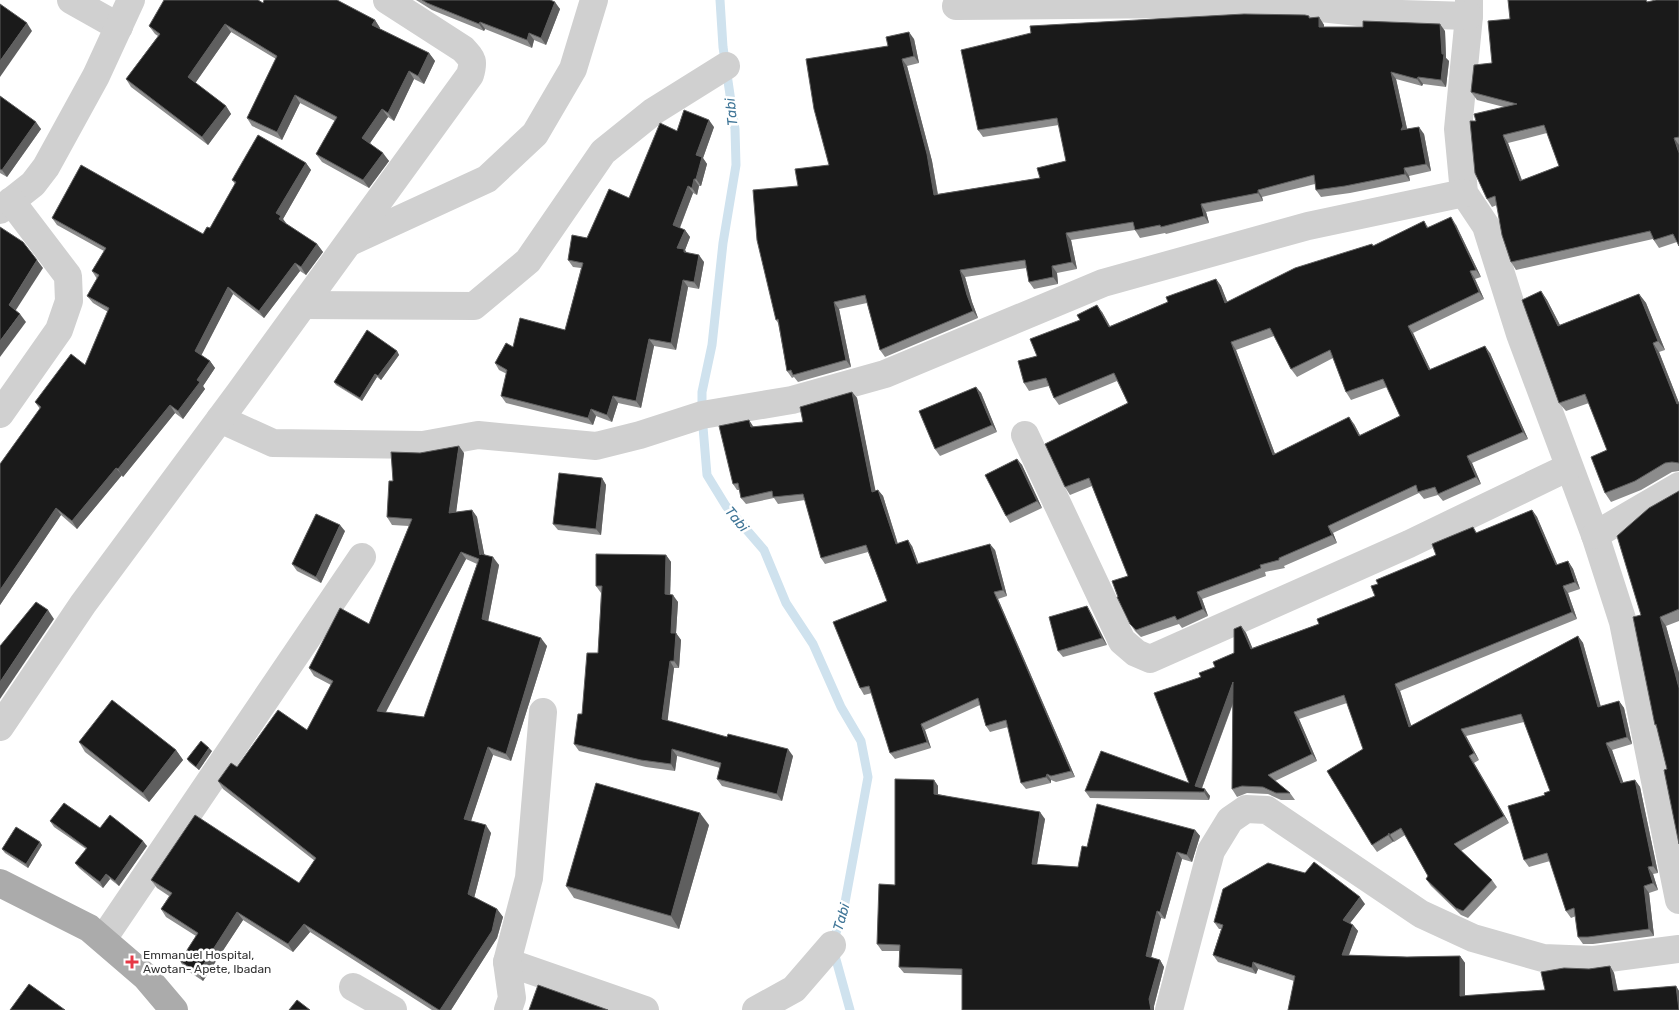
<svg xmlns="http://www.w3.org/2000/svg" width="1679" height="1010" font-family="Rubik,sans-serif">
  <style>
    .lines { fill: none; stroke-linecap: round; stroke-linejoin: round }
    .stream { stroke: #cfe2ee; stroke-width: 9 }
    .minor { stroke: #d0d0d0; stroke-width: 28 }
    .major { stroke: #ababab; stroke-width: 28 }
    .wall { fill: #8c8c8c; fill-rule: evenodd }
    .shaded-wall { fill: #5f5f5f }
    .building { fill: #1a1a1a; stroke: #5f5f5f; fill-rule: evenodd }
    .poi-dot { fill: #e63946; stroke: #fff; stroke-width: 2 }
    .labels { text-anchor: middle; stroke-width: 5; stroke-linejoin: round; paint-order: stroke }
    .poi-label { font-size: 12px; fill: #333; stroke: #fff; text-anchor: start }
    .water-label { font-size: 14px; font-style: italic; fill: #3f7597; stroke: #fff }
  </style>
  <rect width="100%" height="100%" fill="#fff"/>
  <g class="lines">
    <polyline class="stream" points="720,0 723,47 735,129 736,165 723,243 712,345 702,392 702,415 707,475 726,506 764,550 786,603 813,644 841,707 861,741 868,777 844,908 832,945 850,1010"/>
    <g class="minor">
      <polyline points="71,0 119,27"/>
      <polyline points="1469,0 1469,16 1458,129 1464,193 1486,226 1520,334 1595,535 1623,622 1679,900"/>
      <polyline points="956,6 1179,4 1311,7 1368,13 1469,16"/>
      <polyline points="0,210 33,184 46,167 96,76 131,0"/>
      <polyline points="350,242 487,179 535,134 573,69 594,0"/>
      <polyline points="303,305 474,306 528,261 603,152 654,111 726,66"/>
      <polyline points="0,414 59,330 69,301 68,276 11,201"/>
      <polyline points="220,419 273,443 423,445 478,435 596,446 640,435 702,415 792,400 885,374 1103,283 1308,226 1464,193"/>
      <polyline points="1025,435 1122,641 1136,653 1150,659 1409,544 1569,467"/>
      <polyline points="1595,535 1679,486"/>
      <path d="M 0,727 L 83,604 L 240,392 L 470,75 C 474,61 473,60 463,49 L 387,0"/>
      <polyline points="103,939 362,557"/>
      <polyline points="507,962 645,1010"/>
      <polyline points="353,987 393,1010"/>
      <polyline points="508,1010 512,998 507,962 529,878 543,712"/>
      <polyline points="756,1010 794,989 832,945"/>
      <polyline points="1169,1010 1211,851 1230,820 1246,809 1267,810 1421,914 1473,938 1543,958 1594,960 1679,949"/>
    </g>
    <polyline class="major" points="0,883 89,928 146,977 174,1010"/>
  </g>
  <g class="wall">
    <polygon points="416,0 550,0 560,9 546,45 534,40 532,48 485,29 484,31 432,10"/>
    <path d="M 1679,0 L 1679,246 L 1677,242 L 1659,248 L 1653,239 L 1516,270 L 1511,262 L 1497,205 L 1492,207 L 1487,199 L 1476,121 L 1504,107 L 1477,100 L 1471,92 L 1492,63 L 1510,19 L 1651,1 ZM 1547,133 L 1559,166 L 1522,180 L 1508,143 Z"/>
    <polygon points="263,3 375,20 380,28 379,29 429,53 435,61 424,84 414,79 394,121 388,117 370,143 389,161 369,188 322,162 316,154 335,121 300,103 282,140 252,126 247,118 276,59 231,32 195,83 226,106 231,114 208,145 131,87 126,79 158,36 155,34 149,26"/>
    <polygon points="1319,17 1324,25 1324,27 1445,31 1446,58 1449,61 1446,87 1423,84 1422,86 1396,79 1407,129 1424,134 1431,171 1409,176 1410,181 1350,193 1321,197 1316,190 1315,184 1262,197 1263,201 1206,212 1209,223 1166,234 1165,233 1140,238 1135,230 1071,240 1077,269 1057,273 1058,284 1034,289 1029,282 1027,268 965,277 972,302 978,318 885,357 880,350 867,303 839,309 851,367 798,382 794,377 792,378 787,371 778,323 776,320 798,186 829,165 888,46 914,39 919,63 907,66 932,161 938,194 1040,178 1066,161 1059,125 983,137 978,130 1311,18"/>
    <polygon points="0,96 41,129 7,177 0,173"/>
    <polygon points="714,127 703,158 707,164 701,186 699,186 697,195 693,193 680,228 685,230 690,237 685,250 687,253 704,262 699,289 688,287 676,350 654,346 641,408 618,403 612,422 596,416 593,425 506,403 501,396 507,374 499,370 495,363 513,347 565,330 581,268 573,267 568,260 587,238 629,198 677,131"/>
    <polygon points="306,163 311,170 283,219 286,224 317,244 323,252 306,275 300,271 264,318 233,294 201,355 210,361 215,368 203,386 205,389 183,419 175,413 123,477 122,475 77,529 61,515 0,605 0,464 40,409 35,402 85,365 108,312 93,303 87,296 97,279 92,271 104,251 57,225 52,218 203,234 210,228 235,184 232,180"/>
    <path d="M 1424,221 L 1428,227 L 1456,225 L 1481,277 L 1475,279 L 1484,299 L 1413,333 L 1430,369 L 1490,353 L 1528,439 L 1472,463 L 1481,484 L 1443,501 L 1438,495 L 1424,499 L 1419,493 L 1333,533 L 1337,543 L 1284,566 L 1285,568 L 1265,572 L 1266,576 L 1202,599 L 1208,616 L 1182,628 L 1179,624 L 1141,637 L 1135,631 L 1130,624 L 1118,597 L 1128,576 L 1092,486 L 1070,495 L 1065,487 L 1128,403 L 1117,381 L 1059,405 L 1054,398 L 1049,386 L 1029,391 L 1024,383 L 1037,356 L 1102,312 L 1110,326 L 1168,302 L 1216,279 L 1221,286 L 1227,302 L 1373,246 ZM 1274,336 L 1291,369 L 1297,377 L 1333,358 L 1346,392 L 1351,400 L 1387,387 L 1400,416 L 1360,435 L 1354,424 L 1275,454 L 1236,350 Z"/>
    <polygon points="1541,291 1547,300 1560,325 1639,294 1646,303 1665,350 1659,352 1679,403 1679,471 1672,472 1641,490 1611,502 1605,493 1607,450 1589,403 1566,411 1559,403"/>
    <polygon points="397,351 399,355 381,380 377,377 362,401 336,385 334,382"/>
    <polygon points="976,387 981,393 997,432 940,456 935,449"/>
    <polygon points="852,392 857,398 875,491 878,490 883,496 898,544 912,546 918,563 995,550 1007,596 998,599 1075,777 1056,782 1051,780 1051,783 1026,789 1021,783 1008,727 990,732 986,726 980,705 925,730 931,748 895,759 890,753 872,693 864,695 860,688 887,601 868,552 825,564 821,558 805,500 778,504 774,498 746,504 741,498 740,490 737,490 733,484 753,426 754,427 803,422"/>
    <path d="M 464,453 L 456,512 L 472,510 L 477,517 L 484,554 L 499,565 L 488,621 L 547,646 L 511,761 L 493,755 L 471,821 L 491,833 L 474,898 L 497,909 L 503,917 L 497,938 L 451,1010 L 432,1010 L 310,932 L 293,952 L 243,920 L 203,981 L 185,969 L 180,961 L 196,936 L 166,917 L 161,909 L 169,896 L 157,888 L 151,880 L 299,883 L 315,861 L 223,789 L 218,781 L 237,767 L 307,730 L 331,685 L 314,676 L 309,668 L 369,624 L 409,526 L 392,525 L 387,517 L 393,481 ZM 466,559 L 477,564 L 424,717 L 386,712 Z"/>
    <polygon points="1017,459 1022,465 1042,508 1010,523 1006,516"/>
    <polygon points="602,478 606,485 601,535 558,530 553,524"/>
    <polygon points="1679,491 1679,621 1666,626 1679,673 1679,844 1667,769 1657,728 1655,725 1641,615"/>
    <polygon points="1532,510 1537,517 1557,565 1568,561 1573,569 1580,589 1568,593 1577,619 1400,691 1411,726 1578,636 1583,643 1601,707 1619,701 1624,708 1632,744 1612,750 1623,783 1635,780 1640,787 1658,873 1653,874 1658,890 1649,893 1654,936 1593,944 1583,944 1578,937 1576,916 1571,918 1566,911 1550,861 1529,867 1524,860 1545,795 1550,791 1524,722 1466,736 1479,760 1474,763 1509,823 1461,851 1492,880 1497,887 1468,918 1461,915 1431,886 1426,879 1428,876 1405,835 1394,842 1394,841 1393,842 1377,852 1372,845 1363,749 1347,703 1299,719 1317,761 1275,781 1290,793 1295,800 1281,800 1268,794 1247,793 1237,797 1232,789 1233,704 1202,788 1210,796 1209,800 1090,798 1085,791 1189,783 1201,677 1234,653 1241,626 1246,633 1252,648 1319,624 1375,596 1378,584 1436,555 1473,527 1477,533"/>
    <polygon points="345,531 321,583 297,571 292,564"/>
    <polygon points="666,555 671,562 670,595 678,602 676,633 681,640 679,668 674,668 667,721 793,756 782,801 722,786 717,779 720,768 677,756 675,771 646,767 579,751 574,744 598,653 601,593 596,586"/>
    <polygon points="1087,606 1091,613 1107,645 1063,657 1058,651"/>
    <polygon points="79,742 176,750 183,760 149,802 85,752"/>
    <polygon points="212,751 199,770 189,762 187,759"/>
    <polygon points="934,780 938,786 938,794 1045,819 1037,864 1078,867 1087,847 1195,830 1200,836 1192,862 1182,859 1165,919 1161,918 1151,957 1160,960 1164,967 1154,1006 1154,1010 962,1010 962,975 904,973 899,967 899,951 882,951 877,944 895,885"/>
    <polygon points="50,821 100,828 147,846 119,886 110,879 103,888 79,868 75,863 86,849 54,827"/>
    <polygon points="709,825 679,929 574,898 566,886"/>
    <polygon points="42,845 28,868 5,853 2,849"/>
    <polygon points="1365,904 1350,923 1353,925 1358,931 1349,955 1407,957 1460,956 1465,963 1465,996 1545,990 1589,969 1610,966 1614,973 1618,991 1676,986 1679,991 1679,1010 1288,1010 1294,981 1258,969 1256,974 1218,962 1213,955 1221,929 1219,929 1214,922"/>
  </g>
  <g class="shaded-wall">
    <polygon points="555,2 560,9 546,45 541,38"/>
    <polygon points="1319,17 1324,25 1324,34 1319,27"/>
    <polygon points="375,20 380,28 377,33 372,25"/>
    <polygon points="480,22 485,29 484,31 479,24"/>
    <polygon points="27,23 32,31 0,77 0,61"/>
    <polygon points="225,24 231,32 194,85 188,77"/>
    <polygon points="1440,24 1445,31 1446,58 1449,61 1446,87 1441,80 1442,54"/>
    <polygon points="909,32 914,39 919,63 914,56"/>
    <polygon points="529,33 534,40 532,48 527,40"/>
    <polygon points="429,53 435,61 424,84 418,76"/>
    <polygon points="902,59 907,66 932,161 939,202 934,195"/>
    <polygon points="409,71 414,79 394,121 388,113"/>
    <polygon points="1391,72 1396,79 1408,133 1401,130"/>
    <polygon points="1418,77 1423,84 1422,86 1417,79"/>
    <polygon points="295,95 300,103 282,140 277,132"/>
    <polygon points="226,106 231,114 208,145 202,137"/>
    <polygon points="382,109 388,117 368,146 362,138"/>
    <polygon points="709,120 714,127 703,158 707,164 701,186 696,179 696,155"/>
    <polygon points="36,122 41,129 7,177 2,170"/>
    <polygon points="1419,127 1424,134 1431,171 1426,164"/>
    <polygon points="1503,135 1508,143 1525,189 1520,181"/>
    <polygon points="1674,138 1679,145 1679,153"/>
    <polygon points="383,153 389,161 369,188 363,180"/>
    <polygon points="306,163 311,170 283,219 286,223 284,227 279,219 276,213"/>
    <polygon points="1404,168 1409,176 1410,181 1405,174"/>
    <polygon points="694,179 699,186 697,195 692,188"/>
    <polygon points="688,186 693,193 678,232 673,225"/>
    <polygon points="1258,190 1262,197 1263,201 1258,193"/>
    <polygon points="1201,204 1206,212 1209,223 1204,216"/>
    <polygon points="1451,217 1456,225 1481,277 1476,270"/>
    <polygon points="685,230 690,237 685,250 689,256 677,248"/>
    <polygon points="1066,233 1071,240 1077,269 1072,262"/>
    <polygon points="317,244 323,252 306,275 301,267"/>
    <polygon points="699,255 704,262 699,289 694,282"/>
    <polygon points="37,260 43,268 14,313 9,305"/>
    <polygon points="295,263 300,271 264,318 259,311"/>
    <polygon points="1052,266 1057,273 1058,284 1053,277"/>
    <polygon points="960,270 965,277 972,302 978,318 973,311 967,295"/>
    <polygon points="1470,271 1475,279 1484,299 1479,292"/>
    <polygon points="1216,279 1221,286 1231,311 1225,303"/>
    <polygon points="683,280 688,287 676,350 671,343"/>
    <polygon points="228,287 233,294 200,358 195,351"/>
    <polygon points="1541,291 1547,300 1565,335 1558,326"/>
    <polygon points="1639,294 1646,303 1665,350 1658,341"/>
    <polygon points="834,302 839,309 851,367 846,360"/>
    <polygon points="1097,305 1102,312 1114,334 1109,327"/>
    <polygon points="20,314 26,322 0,357 0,341"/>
    <polygon points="1408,326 1413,333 1434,377 1429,370"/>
    <polygon points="649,339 654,346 641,408 636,401"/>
    <polygon points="1231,342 1236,350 1278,462 1273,455"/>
    <polygon points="1653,343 1659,352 1679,403 1679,407 1677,404"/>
    <polygon points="1485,346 1490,353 1528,439 1523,432"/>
    <polygon points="397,351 399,355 381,380 378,376"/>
    <polygon points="210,361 215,368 203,386 205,389 183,419 178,411 197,380"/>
    <polygon points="375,374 377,377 362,401 360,398"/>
    <polygon points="976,387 981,393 997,432 992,425"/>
    <polygon points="852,392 857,398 877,498 872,492"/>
    <polygon points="613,396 618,403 612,422 607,415"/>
    <polygon points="170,405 175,413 123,477 118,469"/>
    <polygon points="591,409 596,416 593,425 588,418"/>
    <polygon points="1349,417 1354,424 1364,443 1359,436"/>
    <polygon points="749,420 753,426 755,434 751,427"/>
    <polygon points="459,446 464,453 455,521 449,513"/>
    <polygon points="1467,456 1472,463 1481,484 1476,477"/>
    <polygon points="1017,459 1022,465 1042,508 1037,501"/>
    <polygon points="116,468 122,475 77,529 72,521"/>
    <polygon points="602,478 606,485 601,535 596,529"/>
    <polygon points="878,490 883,496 900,551 896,544"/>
    <polygon points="56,508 61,515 0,605 0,590"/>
    <polygon points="472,510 477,517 486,563 480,555"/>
    <polygon points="1532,510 1537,517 1561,573 1556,565"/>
    <polygon points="340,525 345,531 321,583 316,577"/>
    <polygon points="1328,526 1333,533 1337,543 1332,535"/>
    <polygon points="908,540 912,546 921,570 917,564"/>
    <polygon points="990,544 995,550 1007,596 1003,590"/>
    <polygon points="461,552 466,559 382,719 377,711"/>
    <polygon points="666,555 671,562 670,601 665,594"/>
    <polygon points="493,557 499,565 487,627 482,619"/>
    <polygon points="1568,561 1573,569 1580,589 1575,582"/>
    <polygon points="1563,586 1568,593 1577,619 1572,612"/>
    <polygon points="994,592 998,599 1075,777 1071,771"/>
    <polygon points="1197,592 1202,599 1208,616 1203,609"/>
    <polygon points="673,595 678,602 676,633 681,640 679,668 674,661 671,633"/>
    <polygon points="1087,606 1091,613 1107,645 1102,638"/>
    <polygon points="48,610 54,619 0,699 0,682"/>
    <polygon points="1660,617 1666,626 1679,673 1679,688"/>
    <polygon points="1241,626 1246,633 1256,656 1251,649"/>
    <polygon points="1578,636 1583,643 1603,715 1598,707"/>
    <polygon points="541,638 547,646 511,761 506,754"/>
    <polygon points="670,661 674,668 667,726 662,719"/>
    <polygon points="1233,682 1238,689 1200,793 1195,786"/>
    <polygon points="1395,684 1400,691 1414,734 1409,727"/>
    <polygon points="1619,701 1624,708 1632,744 1627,737"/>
    <polygon points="1294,712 1299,719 1317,761 1312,754"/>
    <polygon points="921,724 925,730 931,748 927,742"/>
    <polygon points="1461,729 1466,736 1479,760 1474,753"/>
    <polygon points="1606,743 1612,750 1626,790 1621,783"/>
    <polygon points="488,747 493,755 469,827 464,819"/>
    <polygon points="209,748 212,751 199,770 196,767"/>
    <polygon points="672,749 677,756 675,771 671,764"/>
    <polygon points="788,749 793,756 782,801 777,794"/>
    <polygon points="176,750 183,760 149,802 143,793"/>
    <polygon points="1469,756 1474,763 1509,823 1504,816"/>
    <polygon points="1047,774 1051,780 1051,783 1046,777"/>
    <polygon points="934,780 938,786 938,800 934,794"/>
    <polygon points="1635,780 1640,787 1658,873 1653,866"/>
    <polygon points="1205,789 1210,796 1209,800 1204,792"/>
    <polygon points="1040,812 1045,819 1036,870 1032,864"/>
    <polygon points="700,813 709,825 679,929 671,916"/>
    <polygon points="486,825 491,833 473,902 468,894"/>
    <polygon points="1195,830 1200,836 1192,862 1187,855"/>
    <polygon points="1389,833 1394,841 1393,842 1388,835"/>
    <polygon points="143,841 147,846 119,886 115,881"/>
    <polygon points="40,842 42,845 28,868 26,864"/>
    <polygon points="1177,852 1182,859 1165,919 1160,912"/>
    <polygon points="1648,867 1653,874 1658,890 1653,883"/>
    <polygon points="106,874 110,879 103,888 100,882"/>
    <polygon points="1644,886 1649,893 1654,936 1649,929"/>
    <polygon points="1360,897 1365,904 1347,927 1343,920"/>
    <polygon points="497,909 503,917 497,938 451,1010 440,1010"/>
    <polygon points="1157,911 1161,918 1150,962 1146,956"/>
    <polygon points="237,912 243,920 203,981 198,973"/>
    <polygon points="304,924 310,932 293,952 288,944"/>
    <polygon points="1353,925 1358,931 1346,962 1342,955"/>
    <polygon points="1460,956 1465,963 1465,1003 1460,996"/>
    <polygon points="1160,960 1164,967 1154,1006 1154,1010 1151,1010 1149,999"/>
    <polygon points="1253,962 1258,969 1256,974 1252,968"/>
    <polygon points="1610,966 1614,973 1619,998 1614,991"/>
    <polygon points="1676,986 1679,991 1679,1010"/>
  </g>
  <g class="building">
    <polygon points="164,0 258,0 263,3 264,0 337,0 375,20 372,25 429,53 418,76 409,71 388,113 382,109 362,138 383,153 363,180 316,154 337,117 295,95 277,132 247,118 277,56 225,24 188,77 226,106 202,137 126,79 160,34 149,26"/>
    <polygon points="422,0 550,0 555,2 541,38 529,33 527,40 480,22 479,24 427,3"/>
    <path d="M 1508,0 L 1646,0 L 1647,2 L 1656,0 L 1679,0 L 1679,137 L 1674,138 L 1679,153 L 1679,246 L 1673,234 L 1654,240 L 1650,231 L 1511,262 L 1502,235 L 1495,196 L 1487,199 L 1475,173 L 1470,121 L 1476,121 L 1474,114 L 1517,104 L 1471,92 L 1474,65 L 1492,63 L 1488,21 L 1510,19 ZM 1544,125 L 1559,166 L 1520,181 L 1503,135 Z"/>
    <polygon points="0,4 27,23 0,61"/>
    <polygon points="1244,14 1305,15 1309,16 1309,18 1319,17 1319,27 1363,27 1363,21 1440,24 1442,54 1444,54 1441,80 1418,77 1417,79 1391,72 1403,126 1401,130 1419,127 1426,164 1404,168 1405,174 1345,186 1316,190 1314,175 1258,190 1258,193 1201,204 1204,216 1161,227 1160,225 1135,230 1133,222 1066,233 1072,262 1052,266 1053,277 1029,282 1025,260 960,270 967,295 973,311 880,350 865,295 834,302 846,360 793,375 791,370 787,371 778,319 776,320 757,240 753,190 798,186 795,169 829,165 814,109 806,59 888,46 886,37 909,32 914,56 902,59 927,154 934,195 1040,178 1037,168 1066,161 1057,118 978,130 961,50 1031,33 1030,26"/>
    <polygon points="0,96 36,122 2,170 0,169"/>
    <polygon points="684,110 709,120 696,155 702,157 696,179 694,179 692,188 688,186 673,225 685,230 677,248 684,249 684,252 699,255 694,282 683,280 671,343 649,339 636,401 613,396 607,415 591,409 588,418 501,396 507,370 495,363 506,343 513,347 520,318 565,330 583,263 568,260 572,235 587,238 609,189 629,198 660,123 677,131"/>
    <polygon points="258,135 306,163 276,213 281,216 279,219 317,244 301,267 295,263 259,311 228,287 195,351 210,361 197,380 200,382 178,411 170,405 118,469 116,468 72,521 56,508 0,590 0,464 41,407 35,402 71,354 85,365 109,308 87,296 99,275 92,271 106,248 52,218 81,165 203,234 207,227 210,228 236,182 232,180"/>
    <path d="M 1451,217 L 1476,270 L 1470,271 L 1479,292 L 1408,326 L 1429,370 L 1485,346 L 1523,432 L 1467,456 L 1476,477 L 1438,494 L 1435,487 L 1418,492 L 1416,485 L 1328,526 L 1332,535 L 1279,558 L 1279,560 L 1260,565 L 1261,568 L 1197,592 L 1203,609 L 1177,620 L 1175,616 L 1136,630 L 1130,624 L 1117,597 L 1118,597 L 1112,581 L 1128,576 L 1089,478 L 1065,487 L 1045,444 L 1128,403 L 1114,373 L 1054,398 L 1046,378 L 1024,383 L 1018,361 L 1037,356 L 1030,339 L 1080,320 L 1077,315 L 1097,305 L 1109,327 L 1168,302 L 1166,297 L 1216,279 L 1225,303 L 1295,268 L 1372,244 L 1373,246 L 1424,221 L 1427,228 ZM 1270,328 L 1291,369 L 1330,350 L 1346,392 L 1383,379 L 1400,416 L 1359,436 L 1349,417 L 1273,455 L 1231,342 Z"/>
    <polygon points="0,227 23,242 37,260 9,305 20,314 0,341"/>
    <polygon points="1541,291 1558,326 1639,294 1658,341 1653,343 1677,404 1679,403 1679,463 1672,462 1665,463 1635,481 1605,493 1591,457 1607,450 1585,394 1559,403 1522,300"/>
    <polygon points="367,330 397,351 378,376 375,374 360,398 334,382"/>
    <polygon points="976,387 992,425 935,449 919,411"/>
    <polygon points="852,392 872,492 878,490 896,544 908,540 917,564 990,544 1003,590 994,592 1071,771 1051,776 1047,774 1046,777 1021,783 1006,720 986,726 978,698 921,724 927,742 890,753 869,686 860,688 833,622 887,601 866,545 821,558 803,494 773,497 772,491 741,498 738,483 733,484 719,426 749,420 751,427 803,422 800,407"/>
    <path d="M 459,446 L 449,513 L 472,510 L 480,555 L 481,554 L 493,557 L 482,619 L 541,638 L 506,754 L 488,747 L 464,819 L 486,825 L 468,894 L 497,909 L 492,931 L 440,1010 L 439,1010 L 304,924 L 288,944 L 237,912 L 198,973 L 180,961 L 198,933 L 161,909 L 172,893 L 151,880 L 195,815 L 299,883 L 316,858 L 218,781 L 231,763 L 237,767 L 278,710 L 307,730 L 333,681 L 309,668 L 340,608 L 369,624 L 412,519 L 387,517 L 389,481 L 393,481 L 391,452 L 420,453 ZM 461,552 L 479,559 L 424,717 L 377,711 Z"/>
    <polygon points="1017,459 1037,501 1006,516 985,475"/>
    <polygon points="559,473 602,478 596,529 553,524"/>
    <polygon points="1679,491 1679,609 1660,617 1679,688 1679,844 1664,770 1667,769 1656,724 1655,725 1633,617 1641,615 1617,536 1649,508"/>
    <polygon points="1532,510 1556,565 1568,561 1575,582 1563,586 1572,612 1395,684 1409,727 1578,636 1598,707 1619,701 1627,737 1606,743 1621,783 1635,780 1653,866 1648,867 1653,883 1644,886 1649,929 1588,937 1578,937 1574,908 1566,911 1547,853 1524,860 1508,806 1545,795 1544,793 1550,791 1521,714 1461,729 1474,753 1469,756 1504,816 1454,844 1492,880 1463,911 1456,908 1426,879 1428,876 1401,828 1389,835 1389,833 1388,835 1372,845 1327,771 1363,749 1344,695 1294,712 1312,754 1268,775 1290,793 1276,793 1263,787 1242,786 1232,789 1233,682 1195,786 1205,789 1204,792 1085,791 1101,751 1189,783 1154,693 1201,677 1199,673 1215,667 1213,662 1234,653 1234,629 1241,626 1251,649 1319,624 1317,619 1375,596 1371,586 1378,584 1376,580 1436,555 1432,544 1473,527 1476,533"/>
    <polygon points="316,514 340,525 316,577 292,564"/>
    <polygon points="596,554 666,555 665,594 673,595 671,633 676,633 674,661 670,661 662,719 727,737 728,734 788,749 777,794 717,779 721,763 672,749 671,764 641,760 574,744 578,714 582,714 587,653 598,653 602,586 596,586"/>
    <polygon points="36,602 48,610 0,682 0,646"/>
    <polygon points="1087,606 1102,638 1058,651 1049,617"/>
    <polygon points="112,700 176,750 143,793 79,742"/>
    <polygon points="201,741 209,748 196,767 187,759"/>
    <polygon points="895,779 934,780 934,794 1040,812 1032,864 1078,867 1082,846 1087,847 1097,804 1195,830 1187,855 1177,852 1160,912 1157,911 1146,956 1160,960 1149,999 1151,1010 962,1010 962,969 899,967 900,945 877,944 879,884 895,885"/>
    <polygon points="596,783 700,813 671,916 566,886"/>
    <polygon points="64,803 100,828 110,815 143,841 115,881 106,874 100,882 75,863 87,848 50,821"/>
    <polygon points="16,827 40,842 26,864 2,849"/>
    <polygon points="1314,862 1360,897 1343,920 1353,925 1342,955 1407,957 1460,956 1460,996 1545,990 1541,972 1564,968 1589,969 1610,966 1614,991 1676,986 1679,1010 1288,1010 1295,976 1253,962 1252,968 1213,955 1223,925 1214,922 1223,889 1268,863 1305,873"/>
    <polygon points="29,984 65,1010 10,1010"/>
    <polygon points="538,985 608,1010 529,1010"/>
    <polygon points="297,1000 310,1010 289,1010"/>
  </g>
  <path class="poi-dot" d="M129.5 954.5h5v5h5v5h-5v5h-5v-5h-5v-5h5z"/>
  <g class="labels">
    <g class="poi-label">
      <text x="143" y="959">Emmanuel Hospital,<tspan x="143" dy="14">Awotan- Apete, Ibadan</tspan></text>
    </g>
    <g class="water-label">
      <text transform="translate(731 112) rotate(-96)" y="5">Tabi</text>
      <text transform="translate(737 519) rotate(50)" y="5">Tabi</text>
      <text transform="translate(841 917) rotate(-74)" y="5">Tabi</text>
    </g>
  </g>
</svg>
